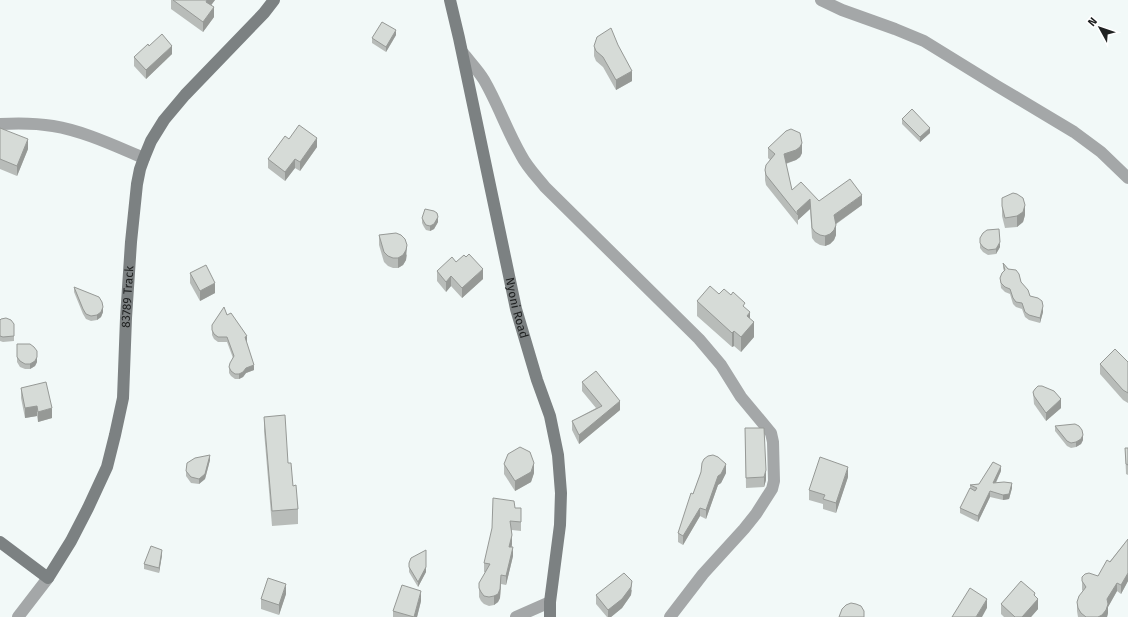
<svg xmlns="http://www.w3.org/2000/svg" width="1128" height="617" font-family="'Fira Sans',sans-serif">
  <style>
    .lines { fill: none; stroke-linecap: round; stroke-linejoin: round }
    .street { stroke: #a4a7a8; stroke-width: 12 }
    .secondary { stroke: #7c8182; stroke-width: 12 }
    .wall { fill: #b8bcb9 }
    .shaded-wall { fill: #969996 }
    .building { fill: #d6dbd7; stroke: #969996 }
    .labels { text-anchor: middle; stroke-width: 3; stroke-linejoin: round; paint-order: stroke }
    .street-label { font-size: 12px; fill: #202222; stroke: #fff }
  </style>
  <rect width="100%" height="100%" fill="#f2f9f8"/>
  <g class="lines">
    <g class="street">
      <polyline points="821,0 842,10 895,29 924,41 997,86 1074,132 1101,152 1128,178"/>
      <path d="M 463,53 C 470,62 478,70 484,80 C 498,104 507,131 521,155 C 527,167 537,177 545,187 L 699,339 L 721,365 L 741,397 L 771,433 L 773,442 L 774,481 L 772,489 L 756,514 L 744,529 L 703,574 L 670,617"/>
      <path d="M 0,124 C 18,123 35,123 53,126 C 84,131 115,146 144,158"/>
      <polyline points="18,617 48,578"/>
      <polyline points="516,617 550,602"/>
    </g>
    <g class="secondary">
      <path id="s1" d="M 450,0 L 459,38 L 516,309 L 537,380 L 550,416 L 558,455 L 561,493 L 560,525 L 550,602 L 550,617"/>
      <path id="s2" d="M 0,542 L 48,578 L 71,541 L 88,508 L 107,467 L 115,435 L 123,398 L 126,318 L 131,242 L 137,184 L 140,169 L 144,158 L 151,141 L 164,120 L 185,95 L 264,13 L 274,0"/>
    </g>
  </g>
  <g class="wall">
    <polygon points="171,0 215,0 211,5 214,17 203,32 171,9"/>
    <polygon points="396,35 386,52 372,43 372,38"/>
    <polygon points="149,46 172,54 146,79 134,66 134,57"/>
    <polygon points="594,46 632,81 616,90 603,67 596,61 594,56"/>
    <polygon points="902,119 930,133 920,142 902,124"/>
    <polygon points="0,128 28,149 17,176 0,169"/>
    <polygon points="289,139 317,147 300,171 295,168 285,181 268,168 268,159"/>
    <polygon points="768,148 802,153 800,157 796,160 786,164 792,190 819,201 862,205 835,225 836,235 834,240 830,244 825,246 820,245 815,242 812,238 810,209 798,220 798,225 766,185 765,180 765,170 770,160 768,158"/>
    <polygon points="1002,198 1025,215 1023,222 1017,227 1005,228 1002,216"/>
    <polygon points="422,218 438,222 434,229 430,231 426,230 424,227 422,223"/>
    <polygon points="379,235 407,255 406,260 403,265 398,268 393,268 388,266 384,262 379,245"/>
    <polygon points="980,238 1000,247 996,254 988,255 983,252 980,248"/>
    <polygon points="456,262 483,279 462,298 451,286 446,292 437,281 437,271"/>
    <polygon points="1003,263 1021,282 1030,296 1043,312 1040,323 1029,320 1025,317 1022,309 1016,307 1013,304 1010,294 1005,292 1001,288 1000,278 1004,271 1003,268"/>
    <polygon points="190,273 215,293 200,301 190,283"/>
    <polygon points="74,287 103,312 101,317 97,320 91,321 86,319 83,314 74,292"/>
    <polygon points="719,294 745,308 750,319 754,337 741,352 734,346 732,347 697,316 697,301"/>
    <polygon points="227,315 247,341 246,342 254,370 246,373 243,377 239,379 235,379 231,376 229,373 229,367 233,358 227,342 218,342 214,339 212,335 212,325"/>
    <polygon points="0,320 14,324 14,341 3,342 0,341"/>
    <polygon points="17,344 37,362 35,366 30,369 25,369 20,367 17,362"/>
    <polygon points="1128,362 1128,403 1123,400 1100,374 1100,364"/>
    <polygon points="582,382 620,410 579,444 572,430 572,421 596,408 582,391"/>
    <polygon points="21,388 52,418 38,422 37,416 25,418 21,398"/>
    <polygon points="1033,392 1061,408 1046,421 1034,404"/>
    <polygon points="264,417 288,463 298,509 298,524 272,526 264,431"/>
    <polygon points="1055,426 1083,440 1081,444 1076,447 1071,448 1067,446 1055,431"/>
    <polygon points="745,428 766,480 764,487 746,488"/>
    <polygon points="1125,448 1128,448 1128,475 1126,474"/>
    <polygon points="210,460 205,479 199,484 191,483 186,476 186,471"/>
    <polygon points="504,464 534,473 531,482 515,491 504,474"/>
    <polygon points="1001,471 996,483 1012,488 1009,499 1003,500 990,497 978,522 960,513 960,508 970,489 970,485 979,484"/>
    <polygon points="701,472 726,473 721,483 718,485 706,519 700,516 683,545 678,542 678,533 693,494"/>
    <polygon points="848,477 836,513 823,509 823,504 809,500 809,490"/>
    <polygon points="515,508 521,508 521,531 512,530 512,547 513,556 506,585 501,584 500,598 498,602 494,605 489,606 484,604 481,601 479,597 479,588 485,572 484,572 484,563"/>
    <polygon points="1128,539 1128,581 1121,594 1117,591 1108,607 1108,613 1107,617 1078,617 1077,611 1077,602 1083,591 1082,590 1082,581 1098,576"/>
    <polygon points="162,555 159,573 144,569 144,564"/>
    <polygon points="409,563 426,572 418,587 409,572"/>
    <polygon points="632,590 631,595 622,608 611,617 607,617 596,604 596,595"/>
    <polygon points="286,594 279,615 261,609 261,599"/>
    <polygon points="1035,596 1038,609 1031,617 1004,617 1001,614 1001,604"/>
    <polygon points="421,601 417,617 393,617 393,611"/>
  </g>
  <g class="shaded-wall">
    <polygon points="207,0 215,0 206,12 206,2"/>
    <polygon points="214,7 214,17 203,32 203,22"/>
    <polygon points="396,30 396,35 386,52 386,47"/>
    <polygon points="172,46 172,54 146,79 146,70"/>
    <polygon points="632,71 632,81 616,90 616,80"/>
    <polygon points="930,128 930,133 920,142 920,137"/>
    <polygon points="317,138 317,147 300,171 300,162"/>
    <polygon points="28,139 28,149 17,176 17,166"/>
    <polygon points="802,143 802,153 800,157 796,160 784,164 784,154"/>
    <polygon points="295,159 295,168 285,181 285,172"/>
    <polygon points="862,195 862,205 834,225 834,215"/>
    <polygon points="810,199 810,209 798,220 798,215 797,211"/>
    <polygon points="1025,205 1025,215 1023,222 1017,227 1017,216"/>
    <polygon points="438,217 438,222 434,229 430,231 430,226"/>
    <polygon points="836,225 836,235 834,240 830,244 825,246 825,236"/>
    <polygon points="1000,242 1000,247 996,254 996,249"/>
    <polygon points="407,245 406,260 403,265 398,268 398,258"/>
    <polygon points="483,269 483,279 462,298 462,288"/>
    <polygon points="451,276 451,286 446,292 446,282"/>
    <polygon points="215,283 215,293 200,301 200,291"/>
    <polygon points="1043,306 1043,312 1040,323 1040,318"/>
    <polygon points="103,307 103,312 101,317 97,320 97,315"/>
    <polygon points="750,312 750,326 754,322 754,337 741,352 741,337 747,316"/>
    <polygon points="734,331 734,346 732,347 732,333"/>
    <polygon points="247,336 247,341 245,343 245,337"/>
    <polygon points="37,357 37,362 35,366 30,369 30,364"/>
    <polygon points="254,365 254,370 246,373 243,377 239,379 239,374 246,368"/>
    <polygon points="1061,399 1061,408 1046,421 1046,413"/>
    <polygon points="620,401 620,410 579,444 579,435"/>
    <polygon points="37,406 37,416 25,418 25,408"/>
    <polygon points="52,408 52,418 38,422 38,412"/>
    <polygon points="1083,435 1083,440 1081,444 1076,447 1076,442"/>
    <polygon points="210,455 210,460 205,479 199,484 199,479"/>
    <polygon points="534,463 534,473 531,482 515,491 515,481"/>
    <polygon points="726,464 726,473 721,483 718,485 706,519 706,510 718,476"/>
    <polygon points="1001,466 1001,471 993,488 993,483"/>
    <polygon points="848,467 848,477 836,513 836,503"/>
    <polygon points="766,470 766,480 764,487 764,477"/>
    <polygon points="1012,483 1012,488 1009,499 1003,500 1003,495"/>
    <polygon points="990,491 990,497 978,522 978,516"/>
    <polygon points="700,508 700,516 683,545 683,536"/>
    <polygon points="512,535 512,544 509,556 509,547"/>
    <polygon points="513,547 513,556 506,585 506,576"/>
    <polygon points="162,550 162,555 159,573 159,568"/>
    <polygon points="426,550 426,572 418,587 418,582"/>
    <polygon points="1128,573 1128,581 1121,594 1121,585"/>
    <polygon points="501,575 501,584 500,598 498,602 494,605 494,596"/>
    <polygon points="632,581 631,595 622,608 611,617 608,617 608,610"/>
    <polygon points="1117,583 1117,591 1108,607 1108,613 1107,617 1098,617 1107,599"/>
    <polygon points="286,584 286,594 279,615 279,605"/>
    <polygon points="421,591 421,601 417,617 414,617"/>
    <polygon points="1035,593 1035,602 1038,599 1038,609 1031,617 1022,617"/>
    <polygon points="987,599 987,608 982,617 976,617"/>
  </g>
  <g class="building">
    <polygon points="173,0 207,0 206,2 214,7 203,22"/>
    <polygon points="382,22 396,30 386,47 372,38"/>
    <polygon points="611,28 618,45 632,71 616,80 603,57 596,51 594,46 597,37"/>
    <polygon points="162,34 172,46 146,70 134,57 148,44 149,46"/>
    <polygon points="912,109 930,128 920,137 902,119"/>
    <polygon points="299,125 317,138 300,162 295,159 285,172 268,159 285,136 289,139"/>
    <polygon points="0,128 28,139 17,166 0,159"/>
    <polygon points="791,129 800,133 802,143 800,147 796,150 784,154 792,190 801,182 819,201 850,179 862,195 834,215 836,225 834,230 830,234 825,236 820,235 815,232 812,228 810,199 797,211 798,215 766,175 765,170 766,165 775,154 768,148 786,131"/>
    <polygon points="1013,193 1017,194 1023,198 1025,205 1023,212 1017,216 1005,218 1002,206 1002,198"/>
    <polygon points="425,209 434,211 437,213 438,217 434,224 430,226 426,225 424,222 422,218"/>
    <polygon points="999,229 1000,242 996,249 988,250 983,247 980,243 980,238 983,233 987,230"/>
    <polygon points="396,233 401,235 405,239 407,245 406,250 403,255 398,258 393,258 388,256 384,252 379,235"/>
    <polygon points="469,254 483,269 462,288 451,276 446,282 437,271 452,257 456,262 464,255 466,257"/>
    <polygon points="1003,263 1008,269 1016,270 1019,274 1021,282 1028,290 1030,296 1038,298 1042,301 1043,306 1040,318 1029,315 1025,312 1022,303 1016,302 1013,298 1010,289 1005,287 1001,283 1000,278 1002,273 1005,270"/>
    <polygon points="206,265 215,283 200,291 190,273"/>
    <polygon points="710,286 719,294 724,289 731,295 733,292 745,303 743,306 750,312 747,316 754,322 741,337 734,331 732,333 697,301"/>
    <polygon points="74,287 99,297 102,302 103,307 101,312 97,315 91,316 86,314 83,309"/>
    <polygon points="224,307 227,315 231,313 247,336 245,337 254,365 246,368 243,372 239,374 235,374 231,371 229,367 230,363 234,356 227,337 218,337 214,334 212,330 212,325"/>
    <polygon points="6,318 11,320 14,324 14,336 3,337 0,336 0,320 1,319"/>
    <polygon points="17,344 30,344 34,347 37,351 37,357 35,361 30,364 25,364 20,361 17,357"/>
    <polygon points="1115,349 1128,362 1128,393 1123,390 1100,364"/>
    <polygon points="596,371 620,401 579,435 572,421 602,406 582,382"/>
    <polygon points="46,382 52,408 38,412 37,406 25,408 21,388"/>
    <polygon points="1038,386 1042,386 1054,391 1061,399 1046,413 1034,396 1033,392 1035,389"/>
    <polygon points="285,415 288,463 291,463 293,486 296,485 298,509 272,511 264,417"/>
    <polygon points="1075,424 1079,426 1082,430 1083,435 1081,439 1076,442 1071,443 1067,441 1055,426"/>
    <polygon points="745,428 764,428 766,470 764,477 746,478"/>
    <polygon points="520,447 530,452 534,463 531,472 515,481 504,464 508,454"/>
    <polygon points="1125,448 1128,448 1128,465 1126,464"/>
    <polygon points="210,455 205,474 199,479 191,477 186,471 187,463 195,458"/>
    <polygon points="713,455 718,457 726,464 721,474 718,476 706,510 700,508 683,536 678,533 691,493 693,494 701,472 702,463 704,459 708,456"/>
    <polygon points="820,457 848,467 836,503 823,499 825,495 809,490"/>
    <polygon points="993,462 1001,466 993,483 1004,482 1012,483 1009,494 1003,495 990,491 978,516 960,508 970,488 975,491 977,488 970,485 979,484"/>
    <polygon points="493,498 514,501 515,508 521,508 521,522 510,521 512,535 509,547 513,547 506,576 501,575 500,589 498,594 494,596 489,597 484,596 481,592 479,588 479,583 490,564 484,563 492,528"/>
    <polygon points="1128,539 1128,573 1121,585 1117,583 1107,599 1108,604 1106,610 1102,615 1098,617 1086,617 1081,613 1078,608 1077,602 1079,596 1086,587 1082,581 1082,577 1085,574 1089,573 1098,576 1107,560 1110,562"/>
    <polygon points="151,546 162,550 159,568 144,564"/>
    <polygon points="426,550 426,567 418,582 409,567 409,563 411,558"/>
    <polygon points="624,573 632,581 631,587 622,599 608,610 596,595"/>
    <polygon points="268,578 286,584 279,605 261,599"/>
    <polygon points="1021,581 1035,593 1034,595 1038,599 1022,617 1015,617 1001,604"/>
    <polygon points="402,585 421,591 414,617 393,611"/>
    <polygon points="970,588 987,599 976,617 952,617"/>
    <polygon points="851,603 856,604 861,606 864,611 864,617 839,617 842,609 846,605"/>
  </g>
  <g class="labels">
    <g class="street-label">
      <text dy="4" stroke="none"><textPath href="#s2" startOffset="358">83789 Track</textPath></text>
      <text dy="4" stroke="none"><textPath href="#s1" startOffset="315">Nyoni Road</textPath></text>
    </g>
  </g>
  <g transform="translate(1100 28) rotate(310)" stroke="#ffffff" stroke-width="3" paint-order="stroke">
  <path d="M0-3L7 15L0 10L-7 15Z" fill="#202222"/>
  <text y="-6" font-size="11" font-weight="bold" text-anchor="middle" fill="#202222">N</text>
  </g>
</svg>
